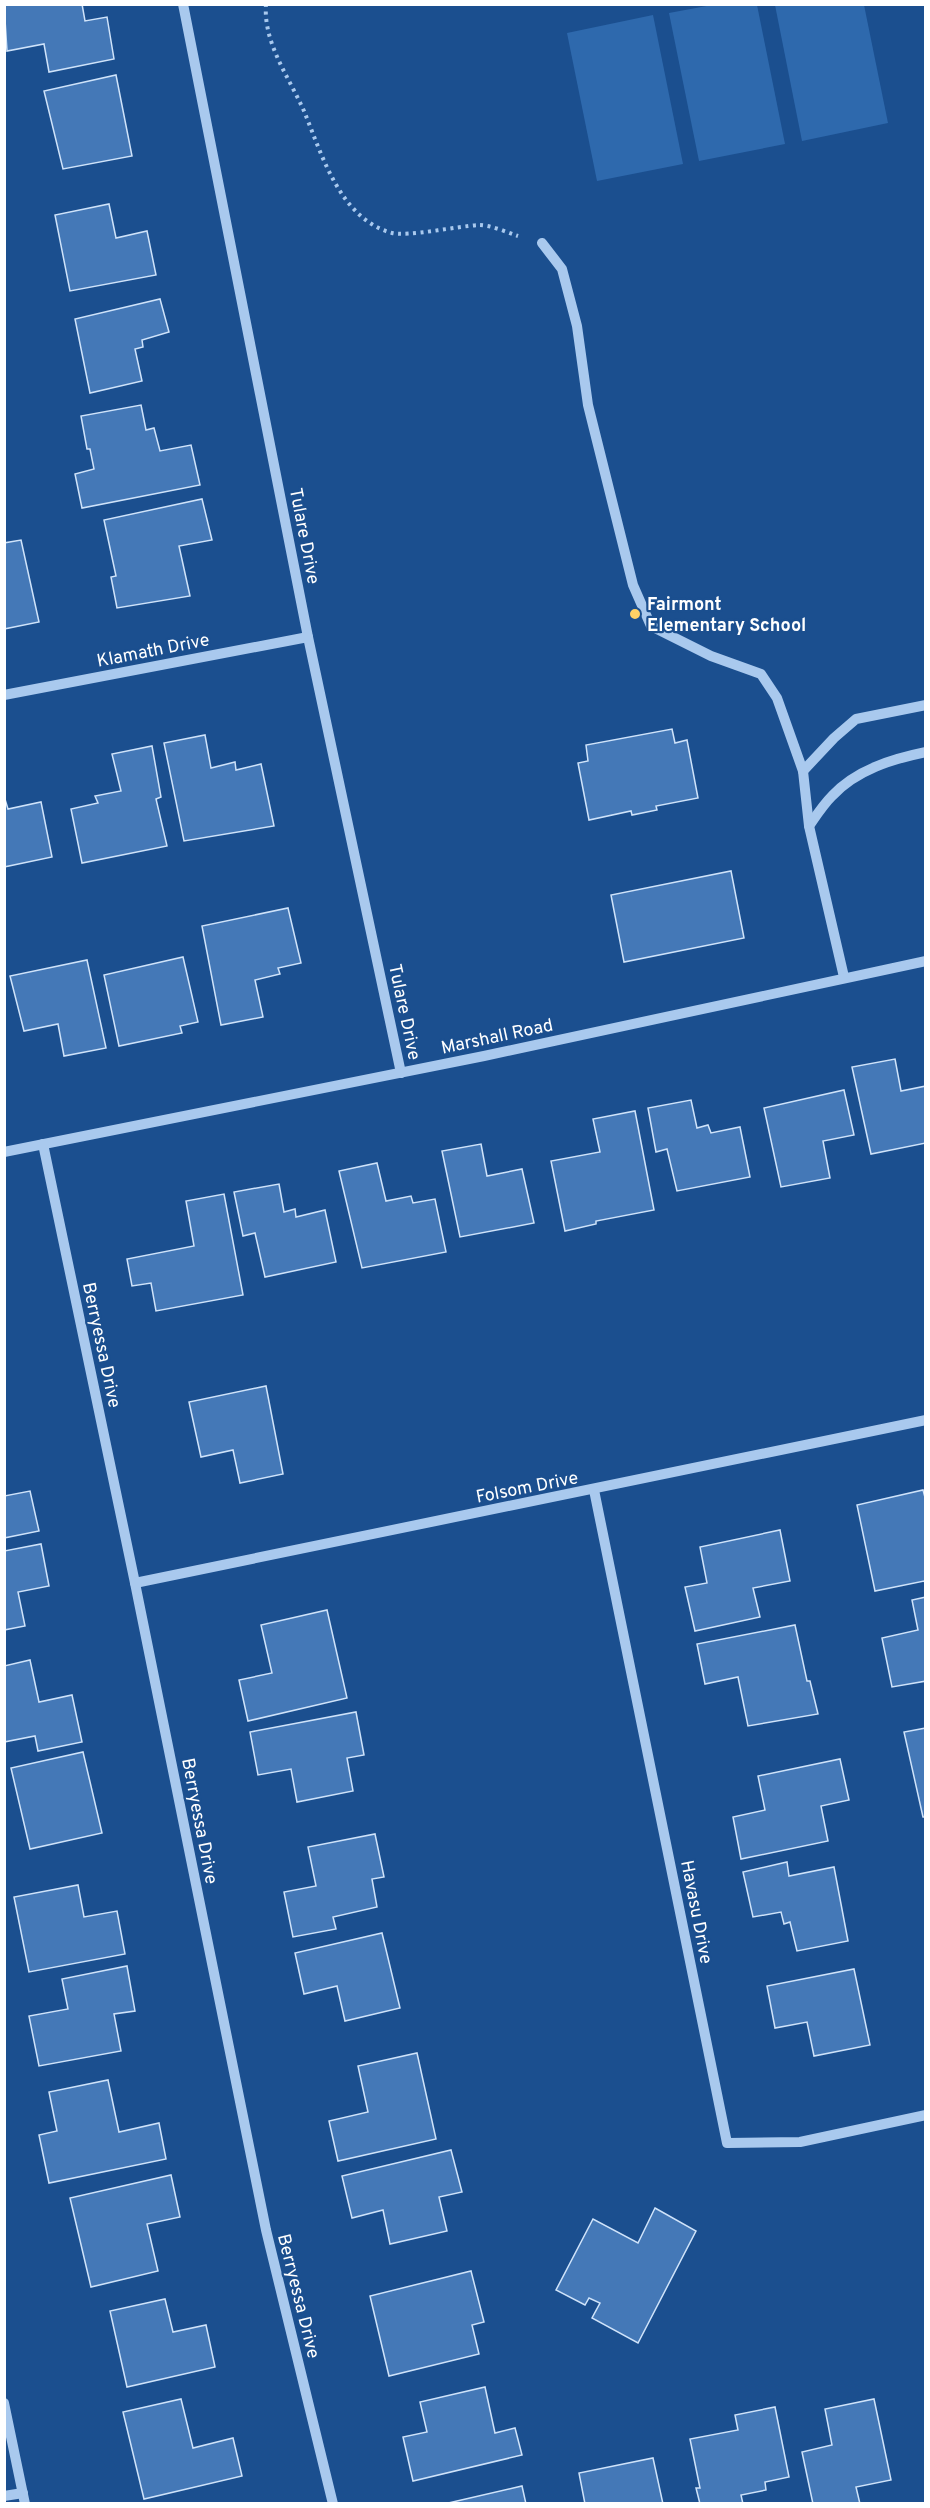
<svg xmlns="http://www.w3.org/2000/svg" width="930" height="2508" font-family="Overpass,sans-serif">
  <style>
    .green { fill: #2e69ad }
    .building { fill: #4478b7; stroke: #cfe3fa; stroke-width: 1.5 }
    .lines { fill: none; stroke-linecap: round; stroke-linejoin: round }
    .path { stroke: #a9c9ee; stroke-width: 4; stroke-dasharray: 3 4.5; stroke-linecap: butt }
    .minor { stroke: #a9c9ee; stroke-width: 10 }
    .poi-dot { fill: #ffd166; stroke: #1b4f8f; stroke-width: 2 }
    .labels { text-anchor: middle; stroke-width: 4.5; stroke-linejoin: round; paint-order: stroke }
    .street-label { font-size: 18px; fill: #fff; stroke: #1b4f8f }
    .poi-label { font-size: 18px; font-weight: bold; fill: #fff; stroke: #1b4f8f; text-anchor: start }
  </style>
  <rect width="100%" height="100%" fill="#1b4f8f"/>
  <g class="green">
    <polygon points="712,5 757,5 785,144 699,161 669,13"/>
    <polygon points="775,5 864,5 888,123 802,141"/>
    <polygon points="653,15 683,164 597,181 567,33"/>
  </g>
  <g class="building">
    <polygon points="4,4 82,4 85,21 107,17 114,59 49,72 44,44 7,51"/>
    <polygon points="116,75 132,156 63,169 44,91"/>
    <polygon points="109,204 116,238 147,231 156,275 70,291 55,215"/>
    <polygon points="160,299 169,332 142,340 143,347 135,349 142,381 90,393 75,319"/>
    <polygon points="141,405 146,430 154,428 160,451 191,445 200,485 82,508 75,474 94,469 90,449 87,449 81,416"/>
    <polygon points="202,499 212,540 179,546 190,596 117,608 111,577 116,576 104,520"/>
    <polygon points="21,540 39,622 4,629 4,543"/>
    <polygon points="672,729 675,743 687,740 698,798 656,806 657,810 632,815 631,811 589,820 578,763 588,761 586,745"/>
    <polygon points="205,735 211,768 235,762 236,770 261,764 274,826 184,841 164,743"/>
    <polygon points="152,746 161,797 156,799 167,846 82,863 71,809 98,803 95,796 121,791 112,754"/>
    <polygon points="4,796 8,809 41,802 52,857 4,867"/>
    <polygon points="731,871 744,938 624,962 611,895"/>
    <polygon points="288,908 301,963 278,968 280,974 255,980 263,1017 221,1025 202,926"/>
    <polygon points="183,957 198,1022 180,1026 182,1033 119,1046 104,975"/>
    <polygon points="87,960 106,1048 64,1056 58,1024 24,1031 10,976"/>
    <polygon points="895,1059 901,1091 926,1086 926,1143 871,1154 852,1067"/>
    <polygon points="844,1090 854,1135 823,1141 830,1178 781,1187 764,1108"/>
    <polygon points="691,1100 697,1128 708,1125 711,1133 740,1127 750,1177 677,1191 667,1149 656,1152 648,1108"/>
    <polygon points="635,1111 654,1210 596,1221 596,1224 565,1231 551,1161 600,1152 593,1119"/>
    <polygon points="481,1144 487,1176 522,1169 534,1223 460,1237 442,1151"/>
    <polygon points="377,1163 386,1201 411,1196 413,1203 435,1199 446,1252 362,1268 339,1171"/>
    <polygon points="279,1184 284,1212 295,1209 296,1217 325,1210 336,1262 265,1277 255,1233 243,1236 234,1192"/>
    <polygon points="224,1194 243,1295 156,1311 151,1283 132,1286 127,1259 194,1246 186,1201"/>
    <polygon points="266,1386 283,1474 240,1483 233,1450 201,1457 189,1402"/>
    <polygon points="923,1490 926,1501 926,1584 924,1581 875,1591 857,1505"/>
    <polygon points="30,1491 39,1531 4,1538 4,1496"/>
    <polygon points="780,1530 790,1581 753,1588 760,1617 695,1631 685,1587 707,1583 700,1547"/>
    <polygon points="41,1544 49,1586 18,1592 25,1626 4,1630 4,1551"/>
    <polygon points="926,1597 926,1681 892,1687 882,1638 918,1630 912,1600"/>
    <polygon points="327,1610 347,1698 248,1721 239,1680 272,1673 261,1625"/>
    <polygon points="795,1625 807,1681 810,1681 818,1714 748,1726 738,1677 705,1684 697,1644"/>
    <polygon points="30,1660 39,1702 72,1695 82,1742 38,1751 35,1736 4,1742 4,1666"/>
    <polygon points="356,1712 364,1755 347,1758 353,1791 297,1802 291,1769 258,1775 250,1732"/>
    <polygon points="926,1728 926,1817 923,1817 904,1732"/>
    <polygon points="83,1752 102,1833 30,1849 11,1768"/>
    <polygon points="840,1759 849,1800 821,1806 828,1841 741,1859 733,1817 765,1810 758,1776"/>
    <polygon points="375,1834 384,1877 372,1879 377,1907 333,1917 336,1929 293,1937 284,1892 316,1886 308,1847"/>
    <polygon points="787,1862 789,1876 834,1867 848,1941 797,1951 790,1922 784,1924 781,1912 753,1917 743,1872"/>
    <polygon points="78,1885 84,1917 117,1911 125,1954 29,1972 14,1897"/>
    <polygon points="382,1933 400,2008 345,2021 337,1986 304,1994 295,1953"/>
    <polygon points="127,1966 135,2011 114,2014 121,2051 39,2066 29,2016 68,2009 62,1979"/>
    <polygon points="854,1969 870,2045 814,2056 807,2022 775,2028 767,1986"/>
    <polygon points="417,2053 436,2139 338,2161 329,2121 368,2112 358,2066"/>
    <polygon points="108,2080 119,2132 159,2123 166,2159 49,2183 39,2135 57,2131 49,2092"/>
    <polygon points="451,2150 462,2192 439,2197 447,2231 390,2244 383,2210 352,2218 342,2176"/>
    <polygon points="171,2175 180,2217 147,2224 158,2271 91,2287 70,2198"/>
    <polygon points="655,2208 696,2231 638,2343 592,2318 600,2303 589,2298 585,2305 556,2290 593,2219 638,2243"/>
    <polygon points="471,2271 484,2322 472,2325 479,2354 389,2376 370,2296"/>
    <polygon points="165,2299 173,2332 206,2325 215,2367 127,2387 110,2311"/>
    <polygon points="485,2387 495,2433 515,2428 522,2455 413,2481 403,2437 427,2432 420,2402"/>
    <polygon points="181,2399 193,2448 233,2438 242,2476 144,2499 123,2412"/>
    <polygon points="874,2399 891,2480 856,2487 860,2504 813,2504 802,2452 832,2445 825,2409"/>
    <polygon points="775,2407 789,2477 765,2482 766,2490 741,2495 743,2504 700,2504 696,2488 700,2488 690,2439 738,2430 735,2415"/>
    <polygon points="653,2458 663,2504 585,2504 579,2473"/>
    <polygon points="522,2486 526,2504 444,2504"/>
  </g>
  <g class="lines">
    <path class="path" d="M 266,4 C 263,43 289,77 304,111 C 322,155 340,219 392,233 C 407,237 459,226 479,225 C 491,225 506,232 518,236"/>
    <g class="minor">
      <polyline points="183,4 308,637 401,1073"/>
      <polyline points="542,243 562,269 577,326 588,405 633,585 651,626 711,656 761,674 777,698 803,771 809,826 844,977"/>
      <polyline points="4,695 308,637"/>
      <polyline points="803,771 834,738 856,719 926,705"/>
      <path d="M 809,826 C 816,816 823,805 832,796 C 856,770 892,759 926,752"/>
      <polyline points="43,1144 135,1583 266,2230 333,2504"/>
      <polyline points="4,1152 484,1056 926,961"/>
      <polyline points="594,1490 727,2143 800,2142 926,2115"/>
      <polyline points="135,1583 926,1420"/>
      <polyline points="4,2403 25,2504"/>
      <polyline points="4,2496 23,2493"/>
    </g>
  </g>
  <circle class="poi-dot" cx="635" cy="614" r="6"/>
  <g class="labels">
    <g class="street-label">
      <text transform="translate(305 536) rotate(79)" y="6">Tulare Drive</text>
      <text transform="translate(153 650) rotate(-11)" y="6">Klamath Drive</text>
      <text transform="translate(405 1012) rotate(78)" y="6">Tulare Drive</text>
      <text transform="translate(497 1036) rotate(-12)" y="6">Marshall Road</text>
      <text transform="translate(102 1345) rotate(78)" y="6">Berryessa Drive</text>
      <text transform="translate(527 1487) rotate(-11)" y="6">Folsom Drive</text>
      <text transform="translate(200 1821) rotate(79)" y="6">Berryessa Drive</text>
      <text transform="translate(697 1912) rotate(79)" y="6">Havasu Drive</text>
      <text transform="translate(299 2296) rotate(76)" y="6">Berryessa Drive</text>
    </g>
    <g class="poi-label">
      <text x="647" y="610">Fairmont<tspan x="647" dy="21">Elementary School</tspan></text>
    </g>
  </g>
  <rect width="930" height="2508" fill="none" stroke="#ffffff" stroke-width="12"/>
</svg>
